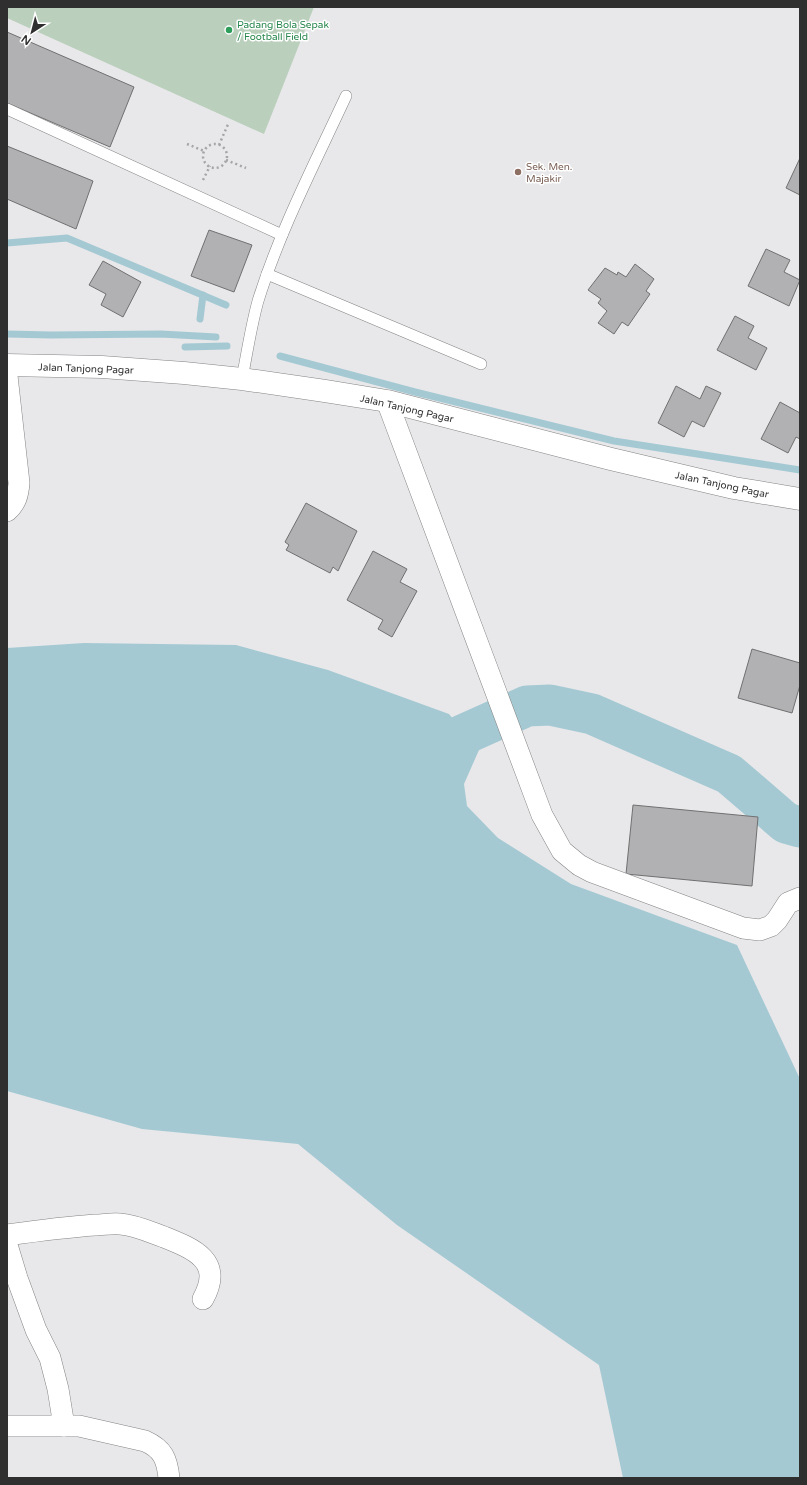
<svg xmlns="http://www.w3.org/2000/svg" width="807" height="1485" font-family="'Varela Round',sans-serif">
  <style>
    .green { fill: #bacfbc }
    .water { fill: #a5c9d3 }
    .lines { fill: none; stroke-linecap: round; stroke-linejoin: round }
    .stream { stroke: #a5c9d3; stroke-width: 7 }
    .river { stroke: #a5c9d3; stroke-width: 41 }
    .building { fill: #b1b1b3; stroke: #707071 }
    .service-casing { stroke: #848485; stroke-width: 12 }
    .minor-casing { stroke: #848485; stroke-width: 22 }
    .secondary-casing { stroke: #848485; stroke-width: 23 }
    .path { stroke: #a5a5a7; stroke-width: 2.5; stroke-dasharray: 2 3; stroke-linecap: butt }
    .service { stroke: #fff; stroke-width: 11 }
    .minor { stroke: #fff; stroke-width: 21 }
    .secondary { stroke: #fff; stroke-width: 22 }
    .leisure-dot { fill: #2e9e5b; stroke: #fff; stroke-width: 1.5 }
    .education-dot { fill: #8d6e63; stroke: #fff; stroke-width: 1.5 }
    .labels { text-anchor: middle; stroke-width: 3; stroke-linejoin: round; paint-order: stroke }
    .leisure-label { font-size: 10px; fill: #27864d; stroke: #fff; text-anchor: start }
    .education-label { font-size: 10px; fill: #785e54; stroke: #fff; text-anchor: start }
    .street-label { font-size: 10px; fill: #2f2f30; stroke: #fff }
  </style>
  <rect width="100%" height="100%" fill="#e8e8ea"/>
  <polygon class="green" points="7,7 314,7 264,134 7,18"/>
  <polygon class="water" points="84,643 236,645 328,670 449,714 479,750 464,784 467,806 498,838 571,884 737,945 800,1079 800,1478 623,1478 599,1365 397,1225 298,1144 142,1129 7,1091 7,648"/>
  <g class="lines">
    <g class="stream">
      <polyline points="7,243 67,238 226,305"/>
      <polyline points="200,319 203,295"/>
      <polyline points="7,334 51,335 161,334 216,337"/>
      <polyline points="185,347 227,346"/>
      <polyline points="280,356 415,392 614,441 800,470"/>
    </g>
    <polyline class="river" points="427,772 447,742 527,706 550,705 592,714 729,774 786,823 800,827"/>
  </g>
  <g class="building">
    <polygon points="7,32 134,87 110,147 7,103"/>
    <polygon points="7,146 93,181 76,229 7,199"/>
    <polygon points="800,158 800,195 786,188"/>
    <polygon points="209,230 252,245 234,292 191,276"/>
    <polygon points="766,249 790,260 784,272 800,280 789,306 748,286"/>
    <polygon points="103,261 141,282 123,317 101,305 106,294 89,285"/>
    <polygon points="635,264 654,279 646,291 650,294 628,326 622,322 614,334 598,323 607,311 598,303 601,299 588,290 605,268 617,275 618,272 626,277"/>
    <polygon points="735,316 754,326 748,338 767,348 756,370 717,350"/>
    <polygon points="676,386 700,399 706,386 721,393 704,427 692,421 684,437 658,423"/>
    <polygon points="780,402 800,413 800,439 796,437 788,453 761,439"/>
    <polygon points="306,503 357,531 338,571 333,567 330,573 286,550 289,545 285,542"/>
    <polygon points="373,551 407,569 400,582 417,591 392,637 378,629 383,620 347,600"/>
    <polygon points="752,649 800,663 800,685 792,713 738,698"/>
    <polygon points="633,805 758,817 752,886 626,874"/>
  </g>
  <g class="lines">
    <g class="service-casing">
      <g id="service">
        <polyline points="7,109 282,235"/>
        <polyline points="267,274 481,364"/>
        <path d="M 242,379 C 247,353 251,326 258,301 C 280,230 315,163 346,96"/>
      </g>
    </g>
    <g class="minor-casing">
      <g id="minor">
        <path d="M 7,376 L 19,483 C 18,495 16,503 7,511"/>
        <polyline points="387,401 542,815 562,851 579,865 592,872 743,928 760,930 771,926 777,920 788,903 800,898"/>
        <path d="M 7,1235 C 36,1231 66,1227 95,1225 C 103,1225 112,1223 120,1224 C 135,1225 150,1232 164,1237 C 194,1249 224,1261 203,1299"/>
        <polyline points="7,1245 17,1278 36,1330 50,1358 58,1389 64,1426"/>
        <path d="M 7,1426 L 79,1426 L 145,1441 C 163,1449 167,1459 169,1478"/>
      </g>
    </g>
    <g class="secondary-casing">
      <polyline id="secondary" points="7,365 102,367 184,373 242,379 325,391 387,401 611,459 734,488 800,499"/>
    </g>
    <g class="path">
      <polyline points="187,144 204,151"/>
      <circle cx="215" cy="156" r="12"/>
      <polyline points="219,145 229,122"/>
      <polyline points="226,160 246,168"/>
      <polyline points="203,180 210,166"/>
    </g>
    <use href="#service" class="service"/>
    <use href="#minor" class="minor"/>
    <use href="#secondary" class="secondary"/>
  </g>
  <circle class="leisure-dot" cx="229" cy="30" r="4"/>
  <circle class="education-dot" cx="518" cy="172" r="4"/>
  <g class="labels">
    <g class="leisure-label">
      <text x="237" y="28">Padang Bola Sepak<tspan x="237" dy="12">/ Football Field</tspan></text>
    </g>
    <g class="education-label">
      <text x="526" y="170">Sek. Men.<tspan x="526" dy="12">Majakir</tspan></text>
    </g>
    <g class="street-label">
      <text transform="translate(86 368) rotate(2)" y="4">Jalan Tanjong Pagar</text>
      <text transform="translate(407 408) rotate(13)" y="4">Jalan Tanjong Pagar</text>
      <text transform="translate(722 484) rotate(12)" y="4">Jalan Tanjong Pagar</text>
    </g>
  </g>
  <rect width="807" height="1485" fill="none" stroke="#2f2f30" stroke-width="16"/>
  <g transform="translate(32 32) rotate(216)" stroke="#ffffff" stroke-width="3" paint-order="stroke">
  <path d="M0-3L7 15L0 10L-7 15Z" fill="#2f2f30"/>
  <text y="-6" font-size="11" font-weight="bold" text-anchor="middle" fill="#2f2f30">N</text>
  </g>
</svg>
